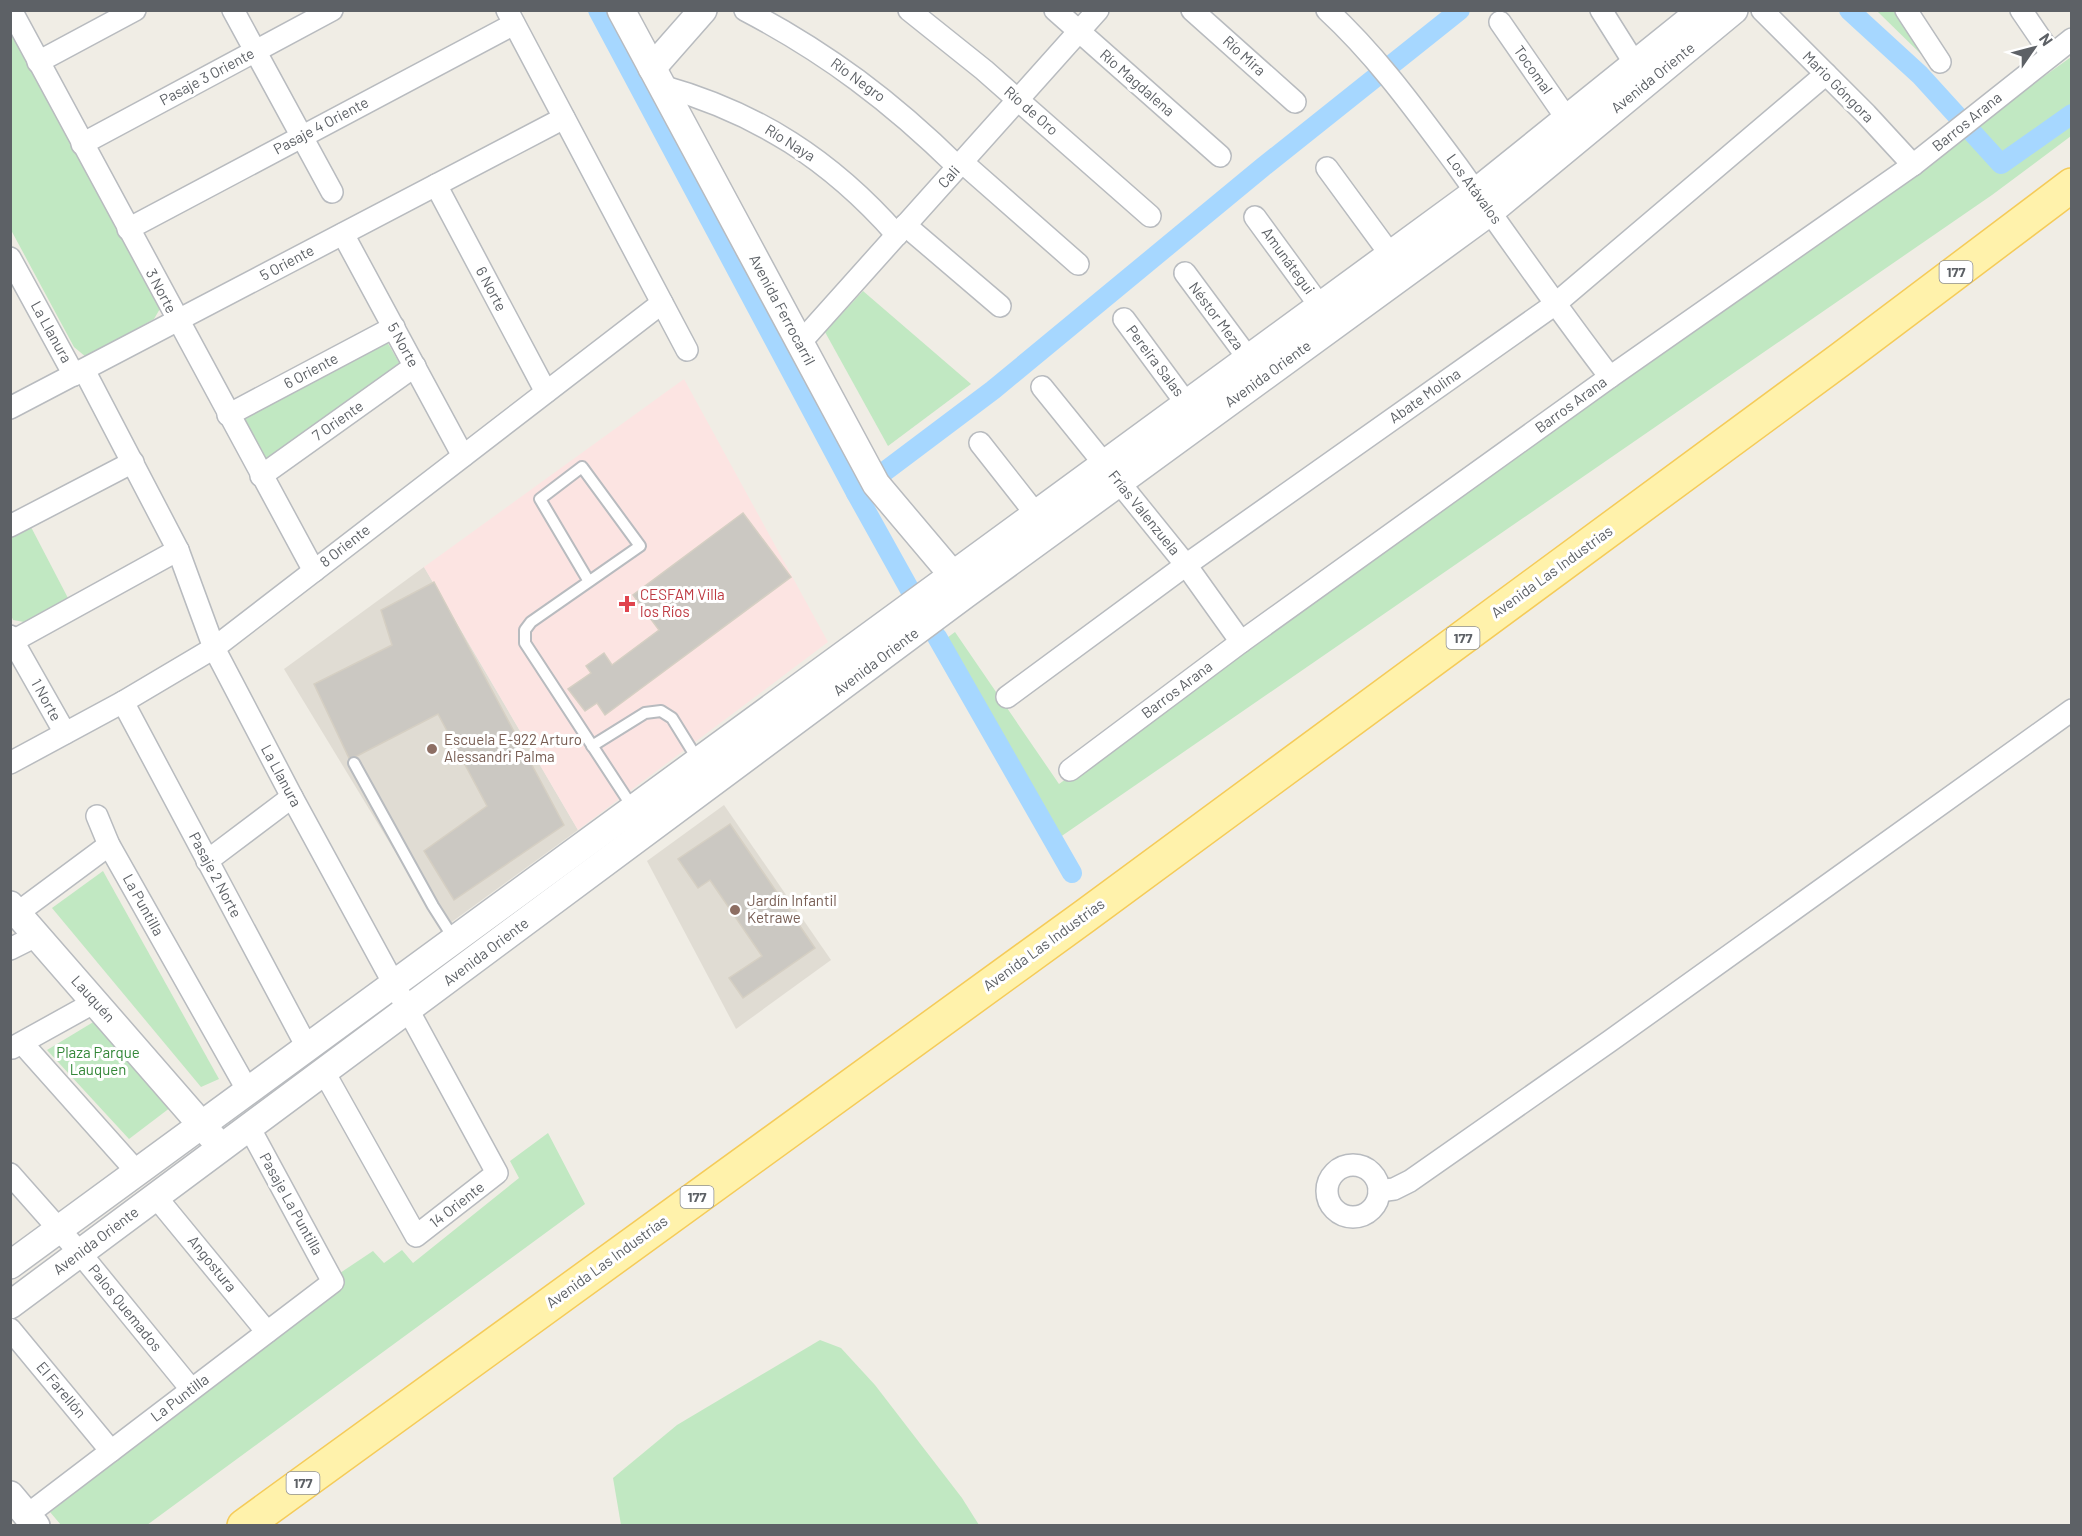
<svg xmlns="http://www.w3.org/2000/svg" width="2082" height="1536" font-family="Barlow,sans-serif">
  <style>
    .education { fill: #e0dcd3 }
    .medical { fill: #fce4e2 }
    .green { fill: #c1e8c2 }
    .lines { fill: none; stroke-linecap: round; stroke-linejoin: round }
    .canal { stroke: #a6d7ff; stroke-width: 20 }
    .building { fill: #cbc8c2; stroke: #d5cfc3; stroke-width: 1.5 }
    .service-casing { stroke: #b8bbbf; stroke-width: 14 }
    .minor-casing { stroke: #b8bbbf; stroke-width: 24 }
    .tertiary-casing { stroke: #b8bbbf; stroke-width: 30 }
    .primary-casing { stroke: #f5cb59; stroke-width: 36 }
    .service { stroke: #fff; stroke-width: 10 }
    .minor { stroke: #fff; stroke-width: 21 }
    .tertiary { stroke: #fff; stroke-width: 27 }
    .primary { stroke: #fff2ab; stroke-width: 33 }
    .health-dot { fill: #e0444e; stroke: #fff; stroke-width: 2 }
    .education-dot { fill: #8d6e63; stroke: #fff; stroke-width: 2 }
    .labels { text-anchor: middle; stroke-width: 6; stroke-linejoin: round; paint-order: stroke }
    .shield { fill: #fff; stroke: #8e9094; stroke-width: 1.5 }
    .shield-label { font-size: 14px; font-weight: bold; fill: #5d6166 }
    .street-label { font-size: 15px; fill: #5d6166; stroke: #fff }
    .health-label { font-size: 15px; fill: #be3a42; stroke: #fff; text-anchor: start }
    .education-label { font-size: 15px; fill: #785e54; stroke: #fff; text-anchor: start }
    .park-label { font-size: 15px; fill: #338738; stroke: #fff }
  </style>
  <rect width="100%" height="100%" fill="#f0ede5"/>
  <g class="education">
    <polygon points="424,567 578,830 442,929 284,669"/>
    <polygon points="724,805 831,960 736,1029 647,861"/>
  </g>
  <polygon class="medical" points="684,379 828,642 578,830 424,567"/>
  <g class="green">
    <polygon points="1877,11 1903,11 1924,57"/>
    <polygon points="10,25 161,307 154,319 86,357 74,347 11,230"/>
    <polygon points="2071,57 2071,136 1992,195 1053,842 940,643 955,632 1059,784"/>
    <polygon points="863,291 971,384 888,446 825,332"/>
    <polygon points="386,340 401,366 265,462 240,418"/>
    <polygon points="31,527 69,600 24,622 13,620 11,615 11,538"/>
    <polygon points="103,871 219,1079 201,1087 52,908"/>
    <polygon points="100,1018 175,1104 129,1139 47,1050"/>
    <polygon points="548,1133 585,1204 147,1525 61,1525 50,1512 341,1287 340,1273 373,1251 384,1263 402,1250 413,1263 519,1178 510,1161"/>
    <polygon points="820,1340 841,1348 875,1385 962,1498 979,1525 621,1525 613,1478 677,1425"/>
  </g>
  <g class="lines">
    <g class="canal">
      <polyline points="598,10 856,493 920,608"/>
      <polyline points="1849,10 1920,75 2001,164 2072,114"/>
      <polyline points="856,493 993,390 1263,167 1460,10"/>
      <polyline points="937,637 1072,873"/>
    </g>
  </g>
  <g class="building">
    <polygon points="743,513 791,577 605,715 597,703 585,711 568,689 591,673 586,666 604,653 612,665 659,630 633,595"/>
    <polygon points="434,582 564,825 454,900 424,851 487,806 438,714 357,756 349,758 314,684 392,645 381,610"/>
    <polygon points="730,824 815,948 743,998 729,978 762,956 710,880 698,888 678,859"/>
  </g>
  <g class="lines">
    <g class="service-casing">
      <g id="service">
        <polyline points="588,580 540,499 582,467 640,546 531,622 525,630 525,643 633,808"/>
        <polyline points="592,746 645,713 661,711 672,718 698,760"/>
        <polyline points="354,763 433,906 454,939"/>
      </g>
    </g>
    <g class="minor-casing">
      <g id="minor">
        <polyline points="11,10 314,571"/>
        <polyline points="233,10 332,192"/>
        <polyline points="507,10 687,350"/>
        <path d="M 745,10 C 827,53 892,102 958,167"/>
        <polyline points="909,10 984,70 1150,216"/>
        <polyline points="1055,10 1220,156"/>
        <polyline points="1192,10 1295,102"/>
        <path d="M 1327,10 C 1378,57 1417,112 1458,167 C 1508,237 1557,308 1610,377"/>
        <polyline points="1601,10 1635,64"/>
        <polyline points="1762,10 1866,114 1913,165"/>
        <polyline points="1906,10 1940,62"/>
        <polyline points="2021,10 2051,54"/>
        <polyline points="1500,22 1567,119"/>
        <polyline points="38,62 135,10"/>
        <path d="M 662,86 C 758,113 831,160 897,235"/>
        <polyline points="82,144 332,10"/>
        <polyline points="962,162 1078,264"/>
        <polyline points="1327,168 1390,254"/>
        <polyline points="436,185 546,392"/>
        <polyline points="1255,217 1320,306"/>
        <polyline points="905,225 1000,306"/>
        <polyline points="128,229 514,24"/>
        <polyline points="343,234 463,456"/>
        <polyline points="10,258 74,375"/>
        <polyline points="1185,273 1248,358"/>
        <polyline points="1124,319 1186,403"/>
        <polyline points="800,343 1098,10"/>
        <polyline points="84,370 178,550 214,648 292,797 497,1173 416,1236 324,1072"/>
        <polyline points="1042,387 1186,565 1241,642"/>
        <polyline points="10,408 564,118"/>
        <polyline points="228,415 394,327"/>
        <polyline points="980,443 1035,513"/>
        <polyline points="261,476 415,366"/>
        <polyline points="10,526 133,462"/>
        <polyline points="10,636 65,733"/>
        <polyline points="13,641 178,550"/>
        <polyline points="1007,697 1186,565 1554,305 1826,74"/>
        <polyline points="123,702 307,1047"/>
        <polyline points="10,763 123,702 214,648 662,303"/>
        <polyline points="1070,770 1241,642 1610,377 1913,165 2072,39"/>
        <polyline points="97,816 109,845 248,1091"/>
        <polyline points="207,861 292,797"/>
        <polyline points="16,914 109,845"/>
        <polyline points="10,949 36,936"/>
        <polyline points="22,1043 137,1172"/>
        <polyline points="12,1048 95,1002"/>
        <circle cx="1353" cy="1191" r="26"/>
        <polyline points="10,1174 80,1253 191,1389"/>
        <polyline points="1379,1191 1394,1189 1410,1181 1610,1041 2072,710"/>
        <polyline points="156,1197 267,1332"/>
        <polyline points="10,1329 111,1451"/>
        <polyline points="27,1515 333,1282 249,1127"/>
      </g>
    </g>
    <g class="tertiary-casing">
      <g id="tertiary">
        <polyline points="621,10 876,484 952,574 962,589"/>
        <polyline points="652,68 703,10"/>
        <polyline points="10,905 213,1138"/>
        <polyline points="10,1265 1476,192 1702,10"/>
        <polyline points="10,1305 966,594 1491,211 1734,10"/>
        <polyline points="10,1495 36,1526"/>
      </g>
    </g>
    <g class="primary-casing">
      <polyline id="primary" points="244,1526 1085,916 1841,359 2072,185"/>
    </g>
    <use href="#service" class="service"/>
    <use href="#minor" class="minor"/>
    <use href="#tertiary" class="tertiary"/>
    <use href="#primary" class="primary"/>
  </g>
  <path class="health-dot" d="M624 595h6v6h6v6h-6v6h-6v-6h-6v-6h6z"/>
  <g class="education-dot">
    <circle cx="432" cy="749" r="6"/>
    <circle cx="735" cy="910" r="6"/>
  </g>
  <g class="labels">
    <g class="shield">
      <rect x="1939.5" y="261" width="33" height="22" rx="4.5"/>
      <rect x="1446.5" y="627" width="33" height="22" rx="4.5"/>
      <rect x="680.5" y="1186" width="33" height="22" rx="4.5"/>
      <rect x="286.5" y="1472" width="33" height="22" rx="4.5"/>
    </g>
    <g class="shield-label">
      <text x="1956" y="277">177</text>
      <text x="1463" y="643">177</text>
      <text x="697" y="1202">177</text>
      <text x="303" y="1488">177</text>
    </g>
    <g class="street-label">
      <text transform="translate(1244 56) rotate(42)" y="5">Río Mira</text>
      <text transform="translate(1533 70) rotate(55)" y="5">Tocomal</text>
      <text transform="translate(207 77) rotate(-28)" y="5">Pasaje 3 Oriente</text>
      <text transform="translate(1653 78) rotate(-39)" y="5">Avenida Oriente</text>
      <text transform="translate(858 80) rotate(36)" y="5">Río Negro</text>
      <text transform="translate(1137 83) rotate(41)" y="5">Río Magdalena</text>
      <text transform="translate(1838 87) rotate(45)" y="5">Mario Góngora</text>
      <text transform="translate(1031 111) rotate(41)" y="5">Río de Oro</text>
      <text transform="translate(1967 122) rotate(-39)" y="5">Barros Arana</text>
      <text transform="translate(321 126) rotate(-28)" y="5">Pasaje 4 Oriente</text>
      <text transform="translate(790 143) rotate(32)" y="5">Río Naya</text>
      <text transform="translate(949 177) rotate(-48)" y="5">Cali</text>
      <text transform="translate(1474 189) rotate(54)" y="5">Los Atávalos</text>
      <text transform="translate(1288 261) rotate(54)" y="5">Amunátegui</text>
      <text transform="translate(287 263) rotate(-28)" y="5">5 Oriente</text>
      <text transform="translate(491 289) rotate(62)" y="5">6 Norte</text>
      <text transform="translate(161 291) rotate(62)" y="5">3 Norte</text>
      <text transform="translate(782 310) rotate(62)" y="5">Avenida Ferrocarril</text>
      <text transform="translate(1216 316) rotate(53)" y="5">Néstor Meza</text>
      <text transform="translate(51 332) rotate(61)" y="5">La Llanura</text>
      <text transform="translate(403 345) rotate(61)" y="5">5 Norte</text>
      <text transform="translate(1155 361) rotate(53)" y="5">Pereira Salas</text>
      <text transform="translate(311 371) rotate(-28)" y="5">6 Oriente</text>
      <text transform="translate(1268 374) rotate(-36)" y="5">Avenida Oriente</text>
      <text transform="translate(1425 396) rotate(-35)" y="5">Abate Molina</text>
      <text transform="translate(1571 405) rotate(-36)" y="5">Barros Arana</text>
      <text transform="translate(338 421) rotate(-35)" y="5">7 Oriente</text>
      <text transform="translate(1144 513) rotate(51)" y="5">Frías Valenzuela</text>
      <text transform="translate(345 546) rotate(-38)" y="5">8 Oriente</text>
      <text transform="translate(1552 572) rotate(-36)" y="5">Avenida Las Industrias</text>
      <text transform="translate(876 662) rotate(-37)" y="5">Avenida Oriente</text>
      <text transform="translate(1177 690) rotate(-37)" y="5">Barros Arana</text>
      <text transform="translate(46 700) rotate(61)" y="5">1 Norte</text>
      <text transform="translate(281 776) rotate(62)" y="5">La Llanura</text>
      <text transform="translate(215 875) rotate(62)" y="5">Pasaje 2 Norte</text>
      <text transform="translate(143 905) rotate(61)" y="5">La Puntilla</text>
      <text transform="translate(1044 945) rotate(-36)" y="5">Avenida Las Industrias</text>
      <text transform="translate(486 952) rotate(-37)" y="5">Avenida Oriente</text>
      <text transform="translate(93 999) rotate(48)" y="5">Lauquén</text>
      <text transform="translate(291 1204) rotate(61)" y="5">Pasaje La Puntilla</text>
      <text transform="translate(457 1205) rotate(-38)" y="5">14 Oriente</text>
      <text transform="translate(96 1241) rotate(-37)" y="5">Avenida Oriente</text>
      <text transform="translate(607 1262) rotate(-36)" y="5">Avenida Las Industrias</text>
      <text transform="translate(212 1264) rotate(51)" y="5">Angostura</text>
      <text transform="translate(125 1308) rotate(51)" y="5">Palos Quemados</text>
      <text transform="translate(61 1390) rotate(50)" y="5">El Farellón</text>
      <text transform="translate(180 1398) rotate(-37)" y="5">La Puntilla</text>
    </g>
    <g class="health-label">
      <text x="640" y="600">CESFAM Villa<tspan x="640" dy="17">los Ríos</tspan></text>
    </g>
    <g class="education-label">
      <text x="444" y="745">Escuela E-922 Arturo<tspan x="444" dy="17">Alessandri Palma</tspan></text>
      <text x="747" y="906">Jardín Infantil<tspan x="747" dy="17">Ketrawe</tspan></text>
    </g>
    <g class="park-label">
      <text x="98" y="1058">Plaza Parque<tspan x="98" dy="17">Lauquen</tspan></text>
    </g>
  </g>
  <rect width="2082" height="1536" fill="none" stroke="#5d6166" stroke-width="24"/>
  <g transform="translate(2034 48) rotate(55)" stroke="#ffffff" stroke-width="4.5" paint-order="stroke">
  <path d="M0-4.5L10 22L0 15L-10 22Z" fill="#5d6166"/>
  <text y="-9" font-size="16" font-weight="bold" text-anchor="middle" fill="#5d6166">N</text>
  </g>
</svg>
